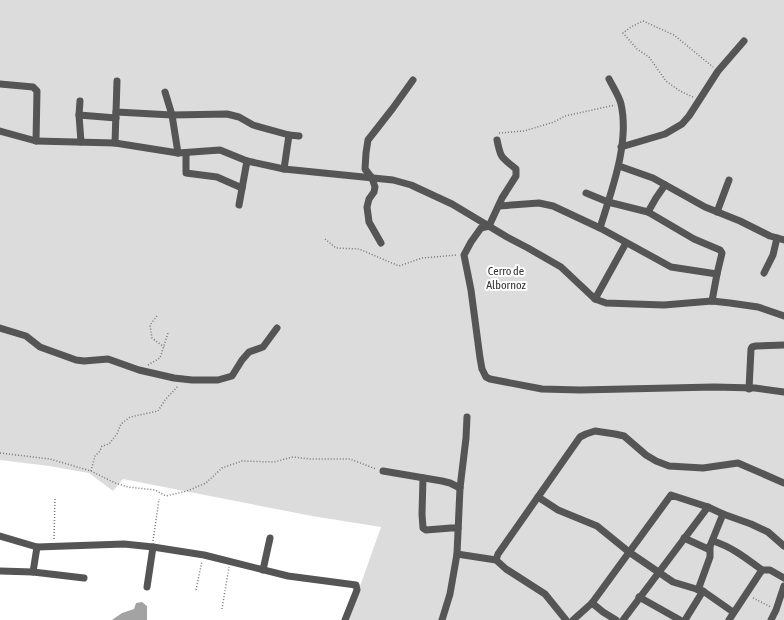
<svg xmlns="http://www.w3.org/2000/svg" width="784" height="620" font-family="'Asap Condensed',sans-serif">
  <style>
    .green { fill: #dcdcdc }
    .water { fill: #a3a3a3 }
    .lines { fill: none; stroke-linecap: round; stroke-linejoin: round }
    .path { stroke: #777; stroke-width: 1.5; stroke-dasharray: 1 2; stroke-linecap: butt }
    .minor { stroke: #555; stroke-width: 7 }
    .labels { text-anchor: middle; stroke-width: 4; stroke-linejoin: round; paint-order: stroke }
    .park-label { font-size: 12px; fill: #333; stroke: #fff }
  </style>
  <rect width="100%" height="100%" fill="#fff"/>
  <polygon class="green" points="0,0 784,0 784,620 348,620 381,527 312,516 123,479 113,491 89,473 49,466 0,460"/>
  <polygon class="water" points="142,602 147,606 147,620 112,620 122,613 134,609 136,603"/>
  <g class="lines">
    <g class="path">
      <polyline points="693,97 680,91 666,81 649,57 637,49 623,33 631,27 643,21 674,35 713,67"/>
      <polyline points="499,133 524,131 554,122 565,116 615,105"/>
      <polyline points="325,239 336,248 359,249 399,266 422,258 457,255"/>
      <polyline points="157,316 150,325 152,338 164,347"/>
      <polyline points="148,365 160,358 168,333"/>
      <polyline points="0,453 50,459 91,471 115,483 128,487 155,490 166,496 187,491 206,483 222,468 242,461 274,462 293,457 310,459 350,459 376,469"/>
      <polyline points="91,471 95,456 100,451 102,446 109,444 117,434 121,424 130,417 158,411 165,400 178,386"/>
      <polyline points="54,539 55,499"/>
      <polyline points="153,541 159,499"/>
      <polyline points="196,590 202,561"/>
      <polyline points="753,598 771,607"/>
      <polyline points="222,609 229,567"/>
    </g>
    <g class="minor">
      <polyline points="0,84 33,87 37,91 36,141"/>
      <polyline points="165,92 172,115 178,153"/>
      <polyline points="80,101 79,115 81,142"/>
      <polyline points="116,112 172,115 227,114 239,117 253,125 289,135 299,136"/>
      <polyline points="79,115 116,118"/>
      <polyline points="0,131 36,141 115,143 178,153 220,150 247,161 284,169 393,180 411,185 452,204 507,237 528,248 561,267 595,299 606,303 664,305 712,301 730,303 758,307 784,316"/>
      <path d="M 497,140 C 501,160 502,157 516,169 L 516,176 L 502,198 L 489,226 L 481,228 L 471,242 L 464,255 L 471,290 L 480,358 L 482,369 L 486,377 L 490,379 L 542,389 L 580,390 L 714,387 L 755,388 L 784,392"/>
      <polyline points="115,143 117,81"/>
      <polyline points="621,147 665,134 682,124 689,116 718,71 744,41"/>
      <polyline points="186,153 186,173 217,177 242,188"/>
      <polyline points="619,166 653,178 705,207 740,221 770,236 784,240"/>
      <polyline points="284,169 289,135"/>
      <polyline points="586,193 608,202 648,212 694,239 720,250 722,253 717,274"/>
      <polyline points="239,205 247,161"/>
      <polyline points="499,206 539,203 553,206 600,228 671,267 717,274 712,301"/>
      <polyline points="648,212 656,198 665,185"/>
      <polyline points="717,212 729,180"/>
      <path d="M 600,228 C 611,192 630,143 621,104 C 619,96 613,87 609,79"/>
      <polyline points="381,243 369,222 367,207 369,199 374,192 375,187 372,178 365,169 366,153 368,140 393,108 413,80"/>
      <polyline points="764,273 773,255 777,238"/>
      <polyline points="595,299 626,243"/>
      <polyline points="0,328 26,336 40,347 76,360 84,361 108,359 139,370 174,378 192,380 218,380 232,376 242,360 249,352 263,347 277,328"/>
      <polyline points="749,389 751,349 752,347 756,346 784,345"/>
      <polyline points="383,471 442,481 450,483 460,488"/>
      <polyline points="423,478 422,514 423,528 426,530 451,528 458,528"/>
      <polyline points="538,497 558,510 597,526 629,552 673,582 703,591 733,612"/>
      <polyline points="0,536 37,547 124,544 153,547 204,555 288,576 356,585 357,590 345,620"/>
      <polyline points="684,538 708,549 710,546 723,514"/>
      <path d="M 713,541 C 732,547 746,558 762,570 L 729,620"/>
      <polyline points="457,554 496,560 506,569 545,594 566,620"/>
      <polyline points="496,560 498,554 580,437 586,434 595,431 615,434 624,436 646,455 656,461 669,466 703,468 738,463 784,483"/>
      <polyline points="263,570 270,538"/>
      <polyline points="762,570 770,570 784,578"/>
      <polyline points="0,571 33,572 84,578"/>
      <polyline points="33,572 37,547"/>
      <polyline points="147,587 153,547"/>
      <polyline points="698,590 710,557 710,546"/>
      <polyline points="639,597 680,620"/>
      <polyline points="592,603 603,612 616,620"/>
      <polyline points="442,620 450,594 457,554 460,488 466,438 467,417"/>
      <polyline points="573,620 592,603 671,495 708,507 723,514 751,524 768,532 784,546"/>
      <polyline points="623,620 708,507"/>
      <polyline points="685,620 703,591"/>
      <polyline points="771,620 776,610 784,586"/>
    </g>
  </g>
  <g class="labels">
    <g class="park-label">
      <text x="506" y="275">Cerro de<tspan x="506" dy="14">Albornoz</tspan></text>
    </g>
  </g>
</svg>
